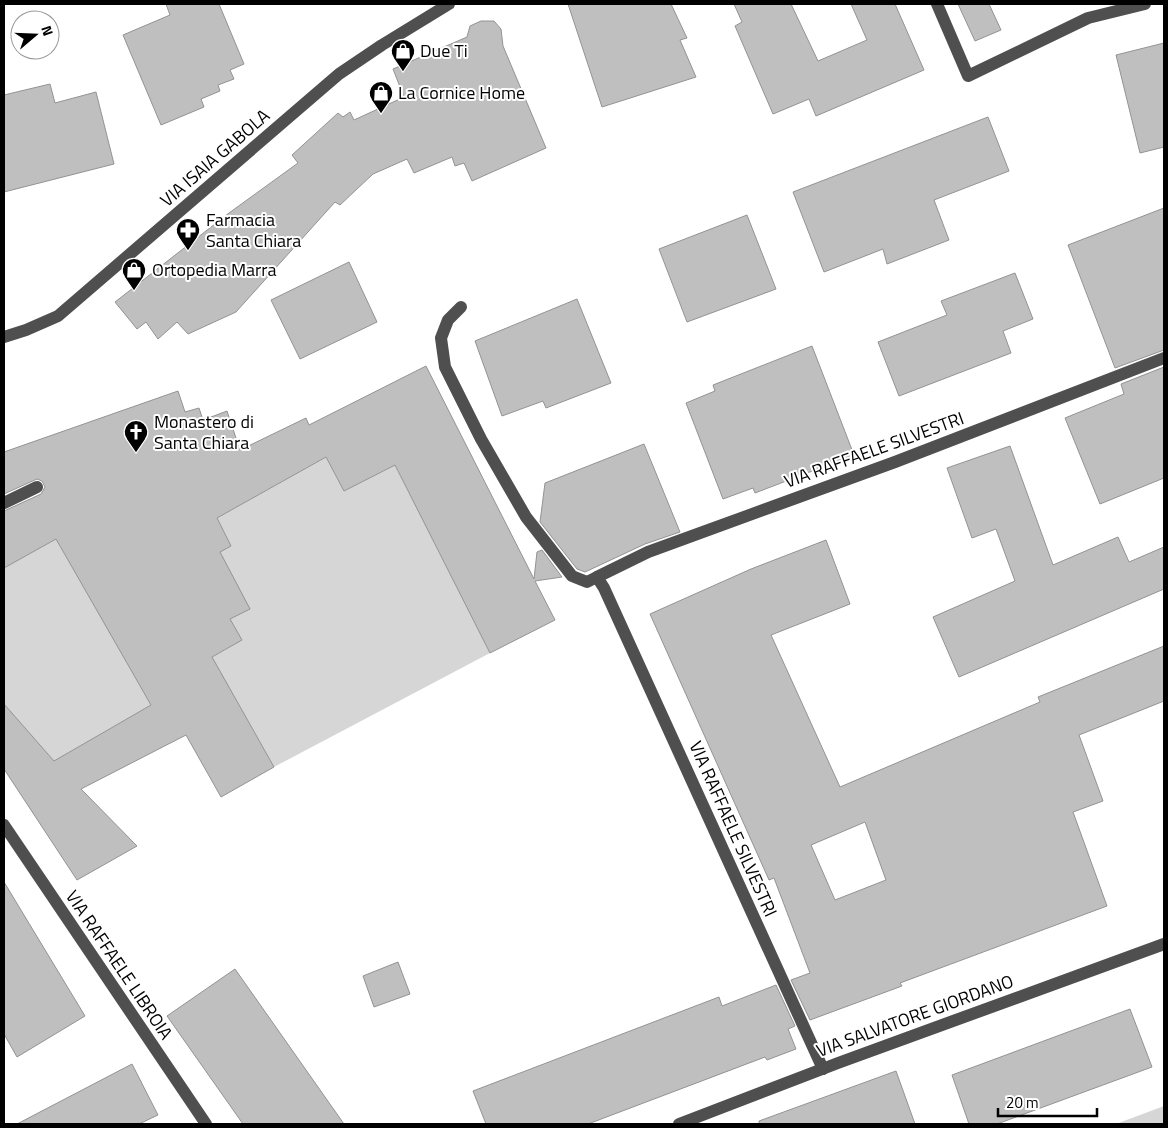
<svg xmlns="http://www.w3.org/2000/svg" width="1168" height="1128" font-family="'Titillium Web',sans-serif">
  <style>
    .green { fill: #d6d6d6 }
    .building { fill: #bfbfbf; stroke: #939393; fill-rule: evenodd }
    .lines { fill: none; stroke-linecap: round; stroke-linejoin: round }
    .minor { stroke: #4f4f4f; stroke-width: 12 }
    .labels { text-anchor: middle; stroke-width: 4; stroke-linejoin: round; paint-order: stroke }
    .poi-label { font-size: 18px; fill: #000; stroke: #fff; text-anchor: start }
    .street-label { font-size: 18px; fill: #000; stroke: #fff }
  </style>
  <rect width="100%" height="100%" fill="#fff"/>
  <g class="green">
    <polygon points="326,457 344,491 395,465 490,653 274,767 236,700 209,659 242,640 230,619 249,609 183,574 230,546 217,518"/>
    <polygon points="56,539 151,705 54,761 4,704 4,568"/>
    <polygon points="1164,1106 1164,1124 1116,1124"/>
  </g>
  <g class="building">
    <polygon points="166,4 219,4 244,64 230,70 234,79 218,85 220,91 201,99 204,107 161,125 123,35 170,15"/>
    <polygon points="568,4 671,4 687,38 680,40 696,77 602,107"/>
    <polygon points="734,4 791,4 818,61 867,40 851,4 895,4 924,70 816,116 809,99 773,114 735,26 742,22"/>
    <polygon points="958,4 989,4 1001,30 975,41"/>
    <polygon points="481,21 494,21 501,29 503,46 546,148 472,181 464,163 455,166 452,157 414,173 407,159 373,174 340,205 335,202 236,312 188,334 177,322 158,339 146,322 137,329 115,302 229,213 298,163 292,155 338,113 343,117 350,112 354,120 404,97 393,69 467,37 470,26"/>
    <polygon points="1164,43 1164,147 1140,153 1116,55"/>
    <polygon points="50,84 55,103 96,92 114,164 4,192 4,95"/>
    <polygon points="988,117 1009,171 934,200 949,240 887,264 883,249 824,272 793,192"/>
    <polygon points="1164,208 1164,350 1115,368 1068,245"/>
    <polygon points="747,215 776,289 687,322 659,249"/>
    <polygon points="349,262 377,322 300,359 271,300"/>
    <polygon points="1015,273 1033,319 1003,331 1011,353 899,396 878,342 947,315 941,301"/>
    <polygon points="577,299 611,383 546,408 543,401 502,416 475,341"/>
    <polygon points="812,346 854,455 755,493 753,488 723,499 686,403 715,391 713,385"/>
    <polygon points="426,366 534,579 537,552 542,550 562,577 535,581 555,620 490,653 395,465 344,491 326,457 217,518 231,546 220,552 250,609 230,619 242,640 212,657 274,767 221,797 186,735 81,789 137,846 77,880 4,769 4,704 54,761 151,705 56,539 4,568 4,511 41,494 45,487 42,481 37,479 4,494 4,452 178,391 185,412 199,408 203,420 227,411 240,450 306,418 309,425"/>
    <polygon points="1164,367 1164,478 1100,504 1065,418 1124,394 1121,384"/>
    <polygon points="644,444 680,532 645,544 585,572 577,569 540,522 545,483"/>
    <polygon points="1010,446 1053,565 1118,537 1129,562 1164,547 1164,589 959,677 933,617 1015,581 996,529 972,538 947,468"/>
    <path d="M 826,540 L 850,604 L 771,635 L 840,787 L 1040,702 L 1038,697 L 1164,646 L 1164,701 L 1079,735 L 1103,801 L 1073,812 L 1107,906 L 900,983 L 902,986 L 810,1020 L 791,980 L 810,973 L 774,878 L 769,880 L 650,614 L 751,569 ZM 865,822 L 886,880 L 835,900 L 811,845 Z"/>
    <polygon points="4,882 85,1016 17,1057 4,1034"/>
    <polygon points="398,962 410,994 374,1007 363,976"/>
    <polygon points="235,969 344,1124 243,1124 167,1016"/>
    <polygon points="776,985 795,1026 788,1029 796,1049 767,1060 765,1057 588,1124 486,1124 473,1091 719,997 722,1006"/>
    <polygon points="1130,1009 1152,1067 997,1124 969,1124 952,1075"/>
    <polygon points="132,1064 158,1115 139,1124 17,1124"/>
    <polygon points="896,1071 915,1124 759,1124 759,1121"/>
  </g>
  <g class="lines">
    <g class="minor">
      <polyline points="937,4 968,76 1088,18 1145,4"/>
      <polyline points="461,307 448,320 441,338 445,367 481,439 526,517 572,576 587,582 597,577"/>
      <polyline points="4,337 26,330 58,316 339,74 382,45 449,4"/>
      <polyline points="4,503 37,487"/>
      <polyline points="4,825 206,1124"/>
      <polyline points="823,1069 604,588 597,577 648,552 895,462 1164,358"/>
      <polyline points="679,1124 838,1063 1164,944"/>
    </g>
  </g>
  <defs>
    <g id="shop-pin" transform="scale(1.25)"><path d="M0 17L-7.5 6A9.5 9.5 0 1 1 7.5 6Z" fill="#000" stroke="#fff"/><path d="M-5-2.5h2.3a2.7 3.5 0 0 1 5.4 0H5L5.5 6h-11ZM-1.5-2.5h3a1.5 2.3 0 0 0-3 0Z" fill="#fff"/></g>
    <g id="pharmacy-pin" transform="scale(1.25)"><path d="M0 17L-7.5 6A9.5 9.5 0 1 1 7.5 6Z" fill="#000" stroke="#fff"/><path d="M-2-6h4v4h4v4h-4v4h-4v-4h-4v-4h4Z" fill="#fff"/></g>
    <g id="church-pin" transform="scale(1.25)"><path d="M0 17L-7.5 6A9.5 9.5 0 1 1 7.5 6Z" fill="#000" stroke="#fff"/><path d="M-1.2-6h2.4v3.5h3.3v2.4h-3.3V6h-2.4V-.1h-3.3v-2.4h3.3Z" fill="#fff"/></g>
  </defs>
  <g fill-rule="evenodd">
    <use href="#shop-pin" x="403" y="51"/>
    <use href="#shop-pin" x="381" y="93"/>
    <use href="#pharmacy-pin" x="188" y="230"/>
    <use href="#shop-pin" x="134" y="270"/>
    <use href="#church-pin" x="136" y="432"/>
  </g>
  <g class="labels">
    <g class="poi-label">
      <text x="420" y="57">Due Ti</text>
      <text x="398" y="99">La Cornice Home</text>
      <text x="206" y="226">Farmacia<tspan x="206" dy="21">Santa Chiara</tspan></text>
      <text x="152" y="276">Ortopedia Marra</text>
      <text x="154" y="428">Monastero di<tspan x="154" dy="21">Santa Chiara</tspan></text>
    </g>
    <g class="street-label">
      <text transform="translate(215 158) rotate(-41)" y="6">VIA ISAIA GABOLA</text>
      <text transform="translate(874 450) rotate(-20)" y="6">VIA RAFFAELE SILVESTRI</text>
      <text transform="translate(733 829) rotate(66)" y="6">VIA RAFFAELE SILVESTRI</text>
      <text transform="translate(119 965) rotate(56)" y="6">VIA RAFFAELE LIBROIA</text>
      <text transform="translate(915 1016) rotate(-20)" y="6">VIA SALVATORE GIORDANO</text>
    </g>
  </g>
  <rect width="1168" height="1128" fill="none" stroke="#000000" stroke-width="10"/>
  <g transform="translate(35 35) rotate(71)"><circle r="24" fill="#ffffff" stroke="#999999"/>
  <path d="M0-4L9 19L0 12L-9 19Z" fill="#000000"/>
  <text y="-8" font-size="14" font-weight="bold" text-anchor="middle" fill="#000000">N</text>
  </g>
  <path d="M998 1108v8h99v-8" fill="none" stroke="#000000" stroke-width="2.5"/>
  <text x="1006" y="1108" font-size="15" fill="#000000" stroke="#ffffff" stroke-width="4" paint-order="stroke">20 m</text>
</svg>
